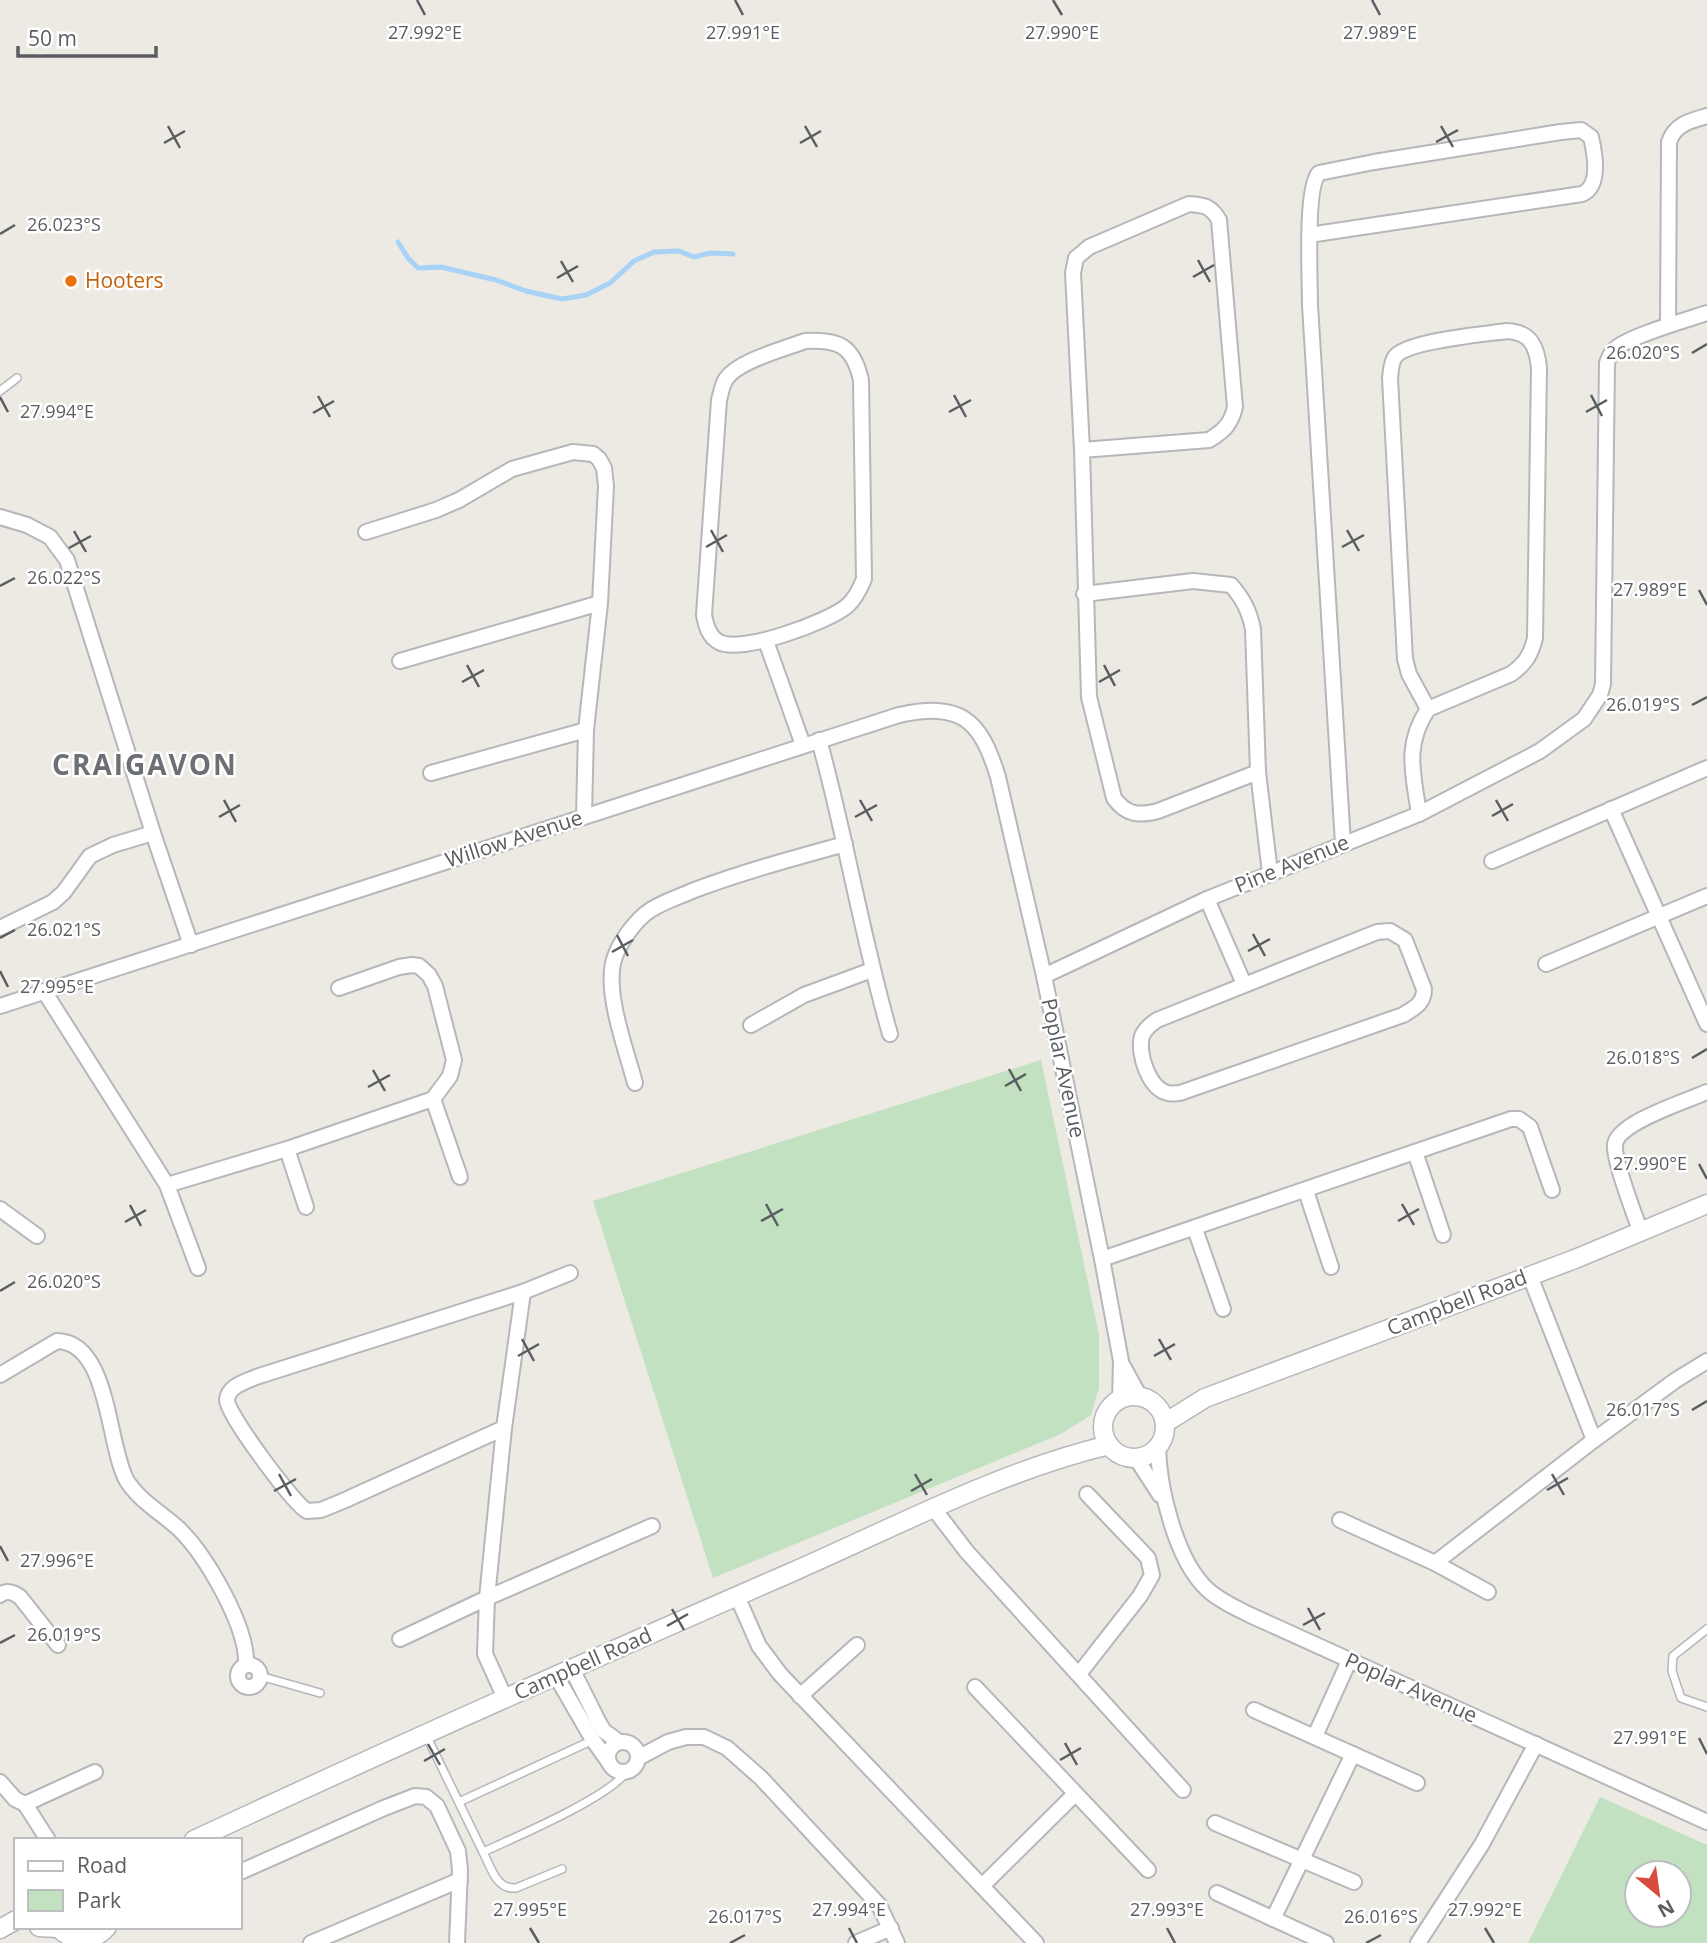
<svg xmlns="http://www.w3.org/2000/svg" width="1707" height="1943" font-family="'Open Sans',sans-serif">
  <style>
    .green { fill: #c1e1c1; fill-rule: evenodd }
    .lines { fill: none; stroke-linecap: round; stroke-linejoin: round }
    .stream { stroke: #a8d2f6; stroke-width: 5 }
    .service-casing { stroke: #b5b7bb; stroke-width: 10 }
    .minor-casing { stroke: #b5b7bb; stroke-width: 18 }
    .tertiary-casing { stroke: #b5b7bb; stroke-width: 21 }
    .service { stroke: #fff; stroke-width: 7 }
    .minor { stroke: #fff; stroke-width: 14 }
    .tertiary { stroke: #fff; stroke-width: 18 }
    .ticks { fill: none; stroke: #5a5d61; stroke-width: 2.5 }
    .food-dot { fill: #e8710a; stroke: #fff; stroke-width: 2.5 }
    .labels { text-anchor: middle; stroke-width: 5; stroke-linejoin: round; paint-order: stroke }
    .food-label { font-size: 21px; fill: #c56008; stroke: #fff; text-anchor: start }
    .street-label { font-size: 21px; fill: #5a5d61; stroke: #fff }
    .district-label { font-size: 28px; font-weight: bold; letter-spacing: 2px; fill: #6c6f73; stroke: #fff }
    .ticks-label { font-size: 18px; text-anchor: middle; fill: #5a5d61; stroke: #fff; stroke-width: 5; stroke-linejoin: round; paint-order: stroke }
  </style>
  <rect width="100%" height="100%" fill="#eceae2"/>
  <g class="green">
    <polygon points="1041,1060 1099,1335 1099,1388 1091,1415 1061,1434 713,1578 593,1201"/>
    <path d="M 1600,1797 L 1707,1845 L 1707,1943 L 1528,1943 ZM 1637,1873 L 1679,1873 L 1679,1915 L 1637,1915 Z"/>
  </g>
  <g class="lines">
    <polyline class="stream" points="398,242 408,258 418,268 441,267 496,280 526,291 562,299 586,295 610,283 634,261 654,252 679,251 694,257 710,253 733,254"/>
    <g class="service-casing">
      <g id="service">
        <polyline points="0,391 17,378"/>
        <polyline points="1707,1629 1673,1656 1672,1671 1681,1698 1707,1707"/>
        <polyline points="260,1676 320,1693"/>
        <path d="M 426,1735 L 483,1852 C 516,1837 610,1797 627,1771"/>
        <polyline points="459,1802 593,1740"/>
        <path d="M 483,1852 C 491,1867 496,1890 516,1888 L 562,1869"/>
      </g>
    </g>
    <g class="minor-casing">
      <g id="minor">
        <path d="M 1309,235 L 1582,194 C 1601,186 1595,154 1591,137 L 1581,130 L 1561,132 L 1374,162 L 1319,173 C 1305,187 1310,281 1310,305 L 1343,844"/>
        <path d="M 1668,325 L 1669,142 C 1675,124 1690,121 1707,116"/>
        <path d="M 805,341 C 838,339 853,345 861,380 L 864,579 C 860,589 855,599 847,606 C 828,622 741,654 719,642 C 709,637 706,626 704,615 L 719,400 C 721,393 722,385 726,379 C 738,361 784,349 805,341 Z"/>
        <path d="M 1082,450 L 1209,440 C 1224,431 1231,424 1235,407 L 1219,220 C 1211,206 1204,205 1189,204 L 1089,247 L 1076,258 L 1073,273 L 1082,450 L 1089,697 L 1114,798 C 1126,815 1139,816 1158,811 L 1258,772"/>
        <polyline points="0,517 27,525 50,537 67,560 153,833 191,945"/>
        <polyline points="366,532 436,510 459,500 512,469 573,452 593,454 599,459 604,468 606,486 600,603 586,730 584,816"/>
        <path d="M 1084,594 L 1193,581 L 1231,585 C 1243,599 1249,610 1253,629 L 1258,772 L 1270,873"/>
        <polyline points="766,641 803,745"/>
        <polyline points="400,661 600,603"/>
        <path d="M 819,740 C 846,837 862,937 890,1034"/>
        <polyline points="431,773 586,730"/>
        <polyline points="1611,809 1707,1024"/>
        <path d="M 1419,814 C 1413,773 1404,745 1428,709 L 1511,674 C 1525,664 1531,655 1535,638 L 1539,368 C 1537,346 1530,332 1507,331 C 1486,334 1406,341 1395,357 C 1391,362 1391,371 1390,378 L 1405,659 L 1409,674 L 1428,709"/>
        <polyline points="1492,861 1707,768"/>
        <polyline points="1207,899 1244,984"/>
        <polyline points="0,928 53,902 64,892 90,856 113,845 153,833"/>
        <path d="M 1390,931 L 1405,940 L 1424,989 C 1424,1004 1414,1008 1403,1015 L 1180,1093 C 1176,1093 1172,1094 1168,1093 C 1149,1089 1137,1053 1142,1036 C 1145,1029 1151,1024 1157,1020 L 1377,932 Z"/>
        <polyline points="1546,964 1707,896"/>
        <path d="M 1044,976 L 1207,899 L 1419,814 L 1540,751 L 1584,719 L 1600,695 L 1603,684 L 1607,363 C 1609,358 1610,353 1615,349 C 1629,336 1686,320 1707,313"/>
        <polyline points="44,991 167,1185 198,1268"/>
        <path d="M 0,1006 L 899,715 C 960,702 980,718 998,777 L 1044,976 L 1102,1259 L 1121,1361 L 1120,1400"/>
        <polyline points="751,1025 804,995 872,970"/>
        <path d="M 635,1083 C 626,1049 606,997 613,963 C 617,946 632,925 645,914 C 658,903 677,898 692,891 C 742,872 794,858 845,844"/>
        <polyline points="433,1099 460,1177"/>
        <polyline points="287,1149 306,1207"/>
        <polyline points="1415,1152 1443,1235"/>
        <polyline points="167,1185 287,1149 433,1099 450,1076 454,1060 435,986 429,975 419,966 412,965 399,967 339,988"/>
        <polyline points="1306,1191 1331,1267"/>
        <polyline points="0,1209 37,1236"/>
        <polyline points="1195,1229 1223,1309"/>
        <path d="M 1641,1233 C 1635,1216 1613,1159 1615,1144 C 1619,1122 1687,1101 1707,1092"/>
        <polyline points="1102,1259 1511,1119 1519,1119 1530,1127 1552,1190"/>
        <polyline points="1530,1276 1594,1440"/>
        <polyline points="1123,1366 1140,1397"/>
        <path d="M 0,1375 L 57,1341 C 110,1342 107,1446 127,1481 C 139,1500 161,1513 178,1528 C 206,1555 248,1627 246,1665"/>
        <path d="M 504,1428 L 343,1501 L 321,1510 L 307,1511 C 293,1503 227,1414 227,1400 C 228,1386 245,1382 256,1377 L 523,1292 L 570,1273"/>
        <path d="M 1158,1447 C 1159,1489 1176,1561 1208,1590 C 1220,1601 1236,1608 1250,1615 L 1707,1822"/>
        <polyline points="1136,1458 1160,1495"/>
        <polyline points="934,1509 967,1552 1183,1790"/>
        <polyline points="1340,1520 1435,1563 1488,1592"/>
        <polyline points="1435,1563 1594,1440 1676,1380 1707,1361"/>
        <path d="M 0,1595 C 7,1589 14,1593 20,1597 L 58,1645"/>
        <polyline points="737,1596 759,1646 780,1674 1036,1943"/>
        <polyline points="400,1639 487,1598 652,1526"/>
        <circle cx="249" cy="1676" r="11"/>
        <polyline points="572,1669 599,1723 604,1731 619,1742"/>
        <polyline points="1079,1674 1140,1596 1152,1575 1148,1558 1087,1494"/>
        <polyline points="556,1676 593,1740 608,1761"/>
        <polyline points="975,1687 1148,1870"/>
        <polyline points="800,1696 857,1645"/>
        <polyline points="505,1698 485,1654 487,1598 504,1428 523,1292"/>
        <polyline points="1254,1710 1417,1783"/>
        <polyline points="1315,1736 1349,1661"/>
        <circle cx="623" cy="1757" r="15"/>
        <polyline points="638,1758 668,1742 686,1737 704,1737 727,1748 761,1778 879,1905 897,1943"/>
        <polyline points="0,1782 15,1799 25,1804 95,1772"/>
        <polyline points="25,1804 48,1840"/>
        <polyline points="1215,1823 1354,1882"/>
        <polyline points="240,1872 384,1808 415,1796 426,1797 437,1806 458,1851 460,1870 457,1943"/>
        <polyline points="982,1886 1075,1794"/>
        <polyline points="1217,1893 1326,1943"/>
        <polyline points="1273,1919 1353,1754"/>
        <polyline points="311,1943 460,1880"/>
        <polyline points="856,1943 891,1928"/>
        <polyline points="1418,1943 1482,1844 1536,1744"/>
      </g>
    </g>
    <g class="tertiary-casing">
      <g id="tertiary">
        <circle cx="1134" cy="1427" r="31"/>
        <polyline points="1165,1423 1205,1398 1575,1259 1707,1204"/>
        <path d="M 194,1840 C 391,1748 590,1660 790,1573 C 893,1528 1000,1471 1109,1445"/>
        <polyline points="39,1927 58,1928"/>
        <path d="M 58,1927 C 72,1943 93,1943 107,1927"/>
        <polyline points="0,1929 16,1920"/>
      </g>
    </g>
    <use href="#service" class="service"/>
    <use href="#minor" class="minor"/>
    <use href="#tertiary" class="tertiary"/>
  </g>
  <path class="ticks" d="M 417,0 L 425,15M 735,0 L 743,15M 1053,0 L 1062,15M 1372,0 L 1380,15M 168,126 L 180,148M 805,126 L 817,147M 1441,126 L 1453,147M 1436,142 L 1458,130M 164,143 L 185,131M 800,143 L 821,131M 0,234 L 15,225M 1198,260 L 1210,282M 561,261 L 573,282M 1193,277 L 1214,265M 557,278 L 578,266M 1692,353 L 1707,344M 954,395 L 966,417M 1591,395 L 1602,416M 318,396 L 330,417M 0,397 L 8,412M 949,412 L 971,400M 1586,412 L 1607,400M 313,413 L 334,401M 711,530 L 723,552M 1347,530 L 1359,551M 74,531 L 86,552M 706,547 L 727,535M 1342,547 L 1364,535M 69,548 L 91,536M 0,586 L 15,578M 1699,590 L 1707,605M 467,665 L 479,687M 1104,665 L 1115,686M 462,682 L 484,670M 1099,682 L 1120,670M 1692,705 L 1707,697M 224,800 L 236,822M 860,800 L 872,821M 1496,800 L 1508,821M 1492,816 L 1513,804M 219,817 L 240,805M 855,817 L 877,805M 1253,934 L 1265,956M 617,935 L 628,956M 0,938 L 15,930M 1248,951 L 1270,939M 612,952 L 633,940M 0,971 L 8,987M 1692,1058 L 1707,1049M 1009,1069 L 1021,1091M 373,1070 L 385,1091M 1005,1086 L 1026,1074M 368,1087 L 390,1075M 1699,1164 L 1707,1179M 766,1204 L 778,1226M 1402,1204 L 1414,1225M 130,1205 L 141,1226M 761,1221 L 783,1209M 1398,1221 L 1419,1209M 125,1222 L 146,1210M 0,1291 L 15,1282M 522,1339 L 534,1361M 1159,1339 L 1171,1360M 518,1356 L 539,1344M 1154,1356 L 1175,1344M 1692,1410 L 1707,1401M 279,1474 L 291,1496M 915,1474 L 927,1495M 1552,1474 L 1564,1495M 1547,1490 L 1568,1478M 274,1491 L 296,1479M 911,1491 L 932,1479M 0,1546 L 8,1561M 1308,1608 L 1320,1630M 672,1609 L 684,1630M 1303,1625 L 1325,1613M 667,1626 L 688,1614M 0,1643 L 15,1635M 1699,1738 L 1707,1754M 1065,1743 L 1077,1765M 428,1744 L 440,1765M 1060,1760 L 1081,1748M 424,1761 L 445,1749M 530,1928 L 539,1943M 849,1928 L 857,1943M 1167,1928 L 1175,1943M 1485,1928 L 1494,1943M 730,1943 L 745,1935M 1366,1943 L 1381,1935"/>
  <circle class="food-dot" cx="71" cy="281" r="7"/>
  <g class="labels">
    <g class="food-label">
      <text x="85" y="288">Hooters</text>
    </g>
    <g class="street-label">
      <text transform="translate(514 839) rotate(-18)" y="7">Willow Avenue</text>
      <text transform="translate(1292 864) rotate(-22)" y="7">Pine Avenue</text>
      <text transform="translate(1063 1068) rotate(78)" y="7">Poplar Avenue</text>
      <text transform="translate(1457 1303) rotate(-21)" y="7">Campbell Road</text>
      <text transform="translate(583 1664) rotate(-24)" y="7">Campbell Road</text>
      <text transform="translate(1411 1688) rotate(24)" y="7">Poplar Avenue</text>
    </g>
    <g class="district-label">
      <text x="145" y="775">CRAIGAVON</text>
    </g>
  </g>
  <g class="ticks-label">
    <text x="425" y="39">27.992°E</text>
    <text x="743" y="39">27.991°E</text>
    <text x="1062" y="39">27.990°E</text>
    <text x="1380" y="39">27.989°E</text>
    <text x="64" y="231">26.023°S</text>
    <text x="1643" y="359">26.020°S</text>
    <text x="57" y="418">27.994°E</text>
    <text x="64" y="584">26.022°S</text>
    <text x="1650" y="596">27.989°E</text>
    <text x="1643" y="711">26.019°S</text>
    <text x="64" y="936">26.021°S</text>
    <text x="57" y="993">27.995°E</text>
    <text x="1643" y="1064">26.018°S</text>
    <text x="1650" y="1170">27.990°E</text>
    <text x="64" y="1288">26.020°S</text>
    <text x="1643" y="1416">26.017°S</text>
    <text x="57" y="1567">27.996°E</text>
    <text x="64" y="1641">26.019°S</text>
    <text x="1650" y="1744">27.991°E</text>
    <text x="530" y="1916">27.995°E</text>
    <text x="849" y="1916">27.994°E</text>
    <text x="1167" y="1916">27.993°E</text>
    <text x="1485" y="1916">27.992°E</text>
    <text x="745" y="1923">26.017°S</text>
    <text x="1381" y="1923">26.016°S</text>
  </g>
  <rect x="14" y="1838" width="228" height="91" fill="#ffffff" stroke="#bdbec0" stroke-width="2"/>
  <rect x="28" y="1861" width="35" height="10" fill="#ffffff" stroke="#bdbec0" stroke-width="2"/>
  <text x="77" y="1873" font-size="21" fill="#5a5d61">Road</text>
  <rect x="28" y="1890" width="35" height="21" fill="#c1e1c1" stroke="#bdbec0" stroke-width="2"/>
  <text x="77" y="1908" font-size="21" fill="#5a5d61">Park</text>
  <g transform="translate(1658 1894) rotate(151)"><circle r="33" fill="#ffffff" stroke="#bdbec0" stroke-width="2"/>
  <path d="M0-5L12 26L0 18L-12 26Z" fill="#d74c3d"/>
  <text y="-10" font-size="19" font-weight="bold" text-anchor="middle" fill="#5a5d61">N</text>
  </g>
  <path d="M18 46v10h138v-10" fill="none" stroke="#5a5d61" stroke-width="3.5"/>
  <text x="28" y="46" font-size="21" fill="#5a5d61" stroke="#ffffff" stroke-width="5" paint-order="stroke">50 m</text>
</svg>
